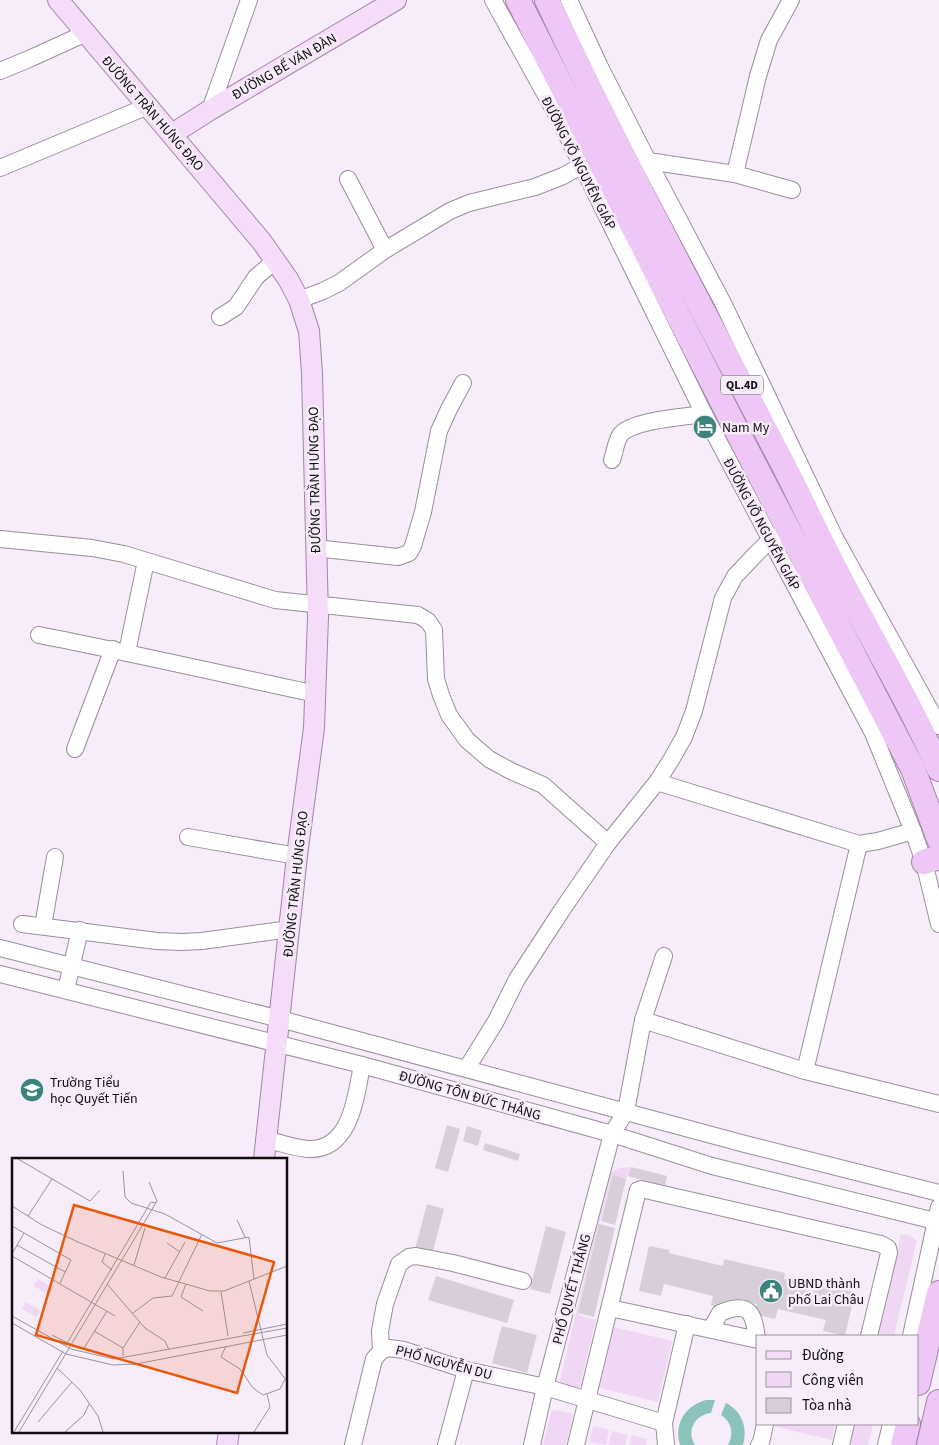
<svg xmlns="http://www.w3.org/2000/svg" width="939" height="1445" font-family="'Source Sans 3',sans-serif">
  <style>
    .green { fill: #f0d8f5 }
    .water { fill: #8bc3bc }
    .building { fill: #d8ceda }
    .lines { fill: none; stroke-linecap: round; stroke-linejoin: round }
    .minor-casing { stroke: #988f9a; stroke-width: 18 }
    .major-casing { stroke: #a086a6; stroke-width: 22 }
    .highway-casing { stroke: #a086a6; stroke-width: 26 }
    .minor { stroke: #fff; stroke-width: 16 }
    .major { stroke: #f5ddfa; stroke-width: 20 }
    .highway { stroke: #eec7f7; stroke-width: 24 }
    .labels { text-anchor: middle; stroke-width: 5; stroke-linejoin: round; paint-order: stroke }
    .shield { fill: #f7ecf9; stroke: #555057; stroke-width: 1 }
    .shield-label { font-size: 12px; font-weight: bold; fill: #100d11 }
    .street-label { font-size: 14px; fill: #100d11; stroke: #f7ecf9 }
    .poi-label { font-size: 14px; fill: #100d11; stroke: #f7ecf9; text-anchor: start }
    .inset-road { fill: none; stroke: #9b939c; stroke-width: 1 }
    .view { fill: #e8590c; fill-opacity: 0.15; stroke: #e8590c; stroke-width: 2.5 }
    .inset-edge { fill: none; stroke: #100d11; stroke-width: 2.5 }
  </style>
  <rect width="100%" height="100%" fill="#f7ecf9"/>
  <g class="green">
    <path d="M 631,1167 L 626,1179 L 613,1176 L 599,1224 L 578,1315 L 596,1320 L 579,1389 L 578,1391 L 559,1385 L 608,1178 C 614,1167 620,1168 631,1167 Z"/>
    <polygon points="901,1234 910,1235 917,1241 894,1336 878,1336"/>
    <polygon points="614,1327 672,1341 658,1402 599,1388"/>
    <polygon points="554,1410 572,1413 573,1415 566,1445 543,1445 551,1413"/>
    <polygon points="773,1424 835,1424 832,1440 773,1426"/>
    <polygon points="854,1424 873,1424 868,1445 849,1445"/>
    <polygon points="593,1426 609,1430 606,1445 589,1442"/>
    <polygon points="612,1431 628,1435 625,1445 608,1445"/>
    <polygon points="631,1435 647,1439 646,1445 629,1445"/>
  </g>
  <g class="water">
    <path d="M 706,1400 L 715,1400 L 711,1413 C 695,1415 686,1430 695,1445 L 680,1445 C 674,1423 685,1406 706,1400 Z"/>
    <path d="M 726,1403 C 742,1411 748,1428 743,1445 L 728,1445 C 734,1434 732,1422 721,1415 Z"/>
  </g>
  <g class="building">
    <polygon points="447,1125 460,1129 448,1172 435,1168"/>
    <polygon points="467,1126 482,1131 478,1146 463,1141"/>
    <polygon points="485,1143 520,1154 518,1161 483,1150"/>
    <polygon points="631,1167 667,1176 665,1186 628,1176"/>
    <polygon points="613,1175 626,1179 615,1225 601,1221"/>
    <polygon points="427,1204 444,1209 431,1258 414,1253"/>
    <polygon points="599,1224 615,1228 594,1317 578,1313"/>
    <polygon points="546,1226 566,1232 550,1294 530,1289"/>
    <polygon points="649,1246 670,1250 669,1253 723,1266 724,1259 785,1273 784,1279 833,1290 834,1287 855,1292 845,1336 823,1331 826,1320 778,1309 775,1319 754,1314 757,1304 733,1299 730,1310 711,1305 713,1296 664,1284 661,1296 639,1291"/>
    <polygon points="436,1276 514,1300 507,1323 428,1300"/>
    <polygon points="502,1326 537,1335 527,1373 492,1363"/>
  </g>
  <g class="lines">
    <g class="minor-casing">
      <g id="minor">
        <polyline points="493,0 559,119 704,414 873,733 913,831 924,862 939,924"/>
        <polyline points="569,0 600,67 648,161 724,305 834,536 939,726"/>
        <polyline points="0,71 29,59 86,33"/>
        <polyline points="210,110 249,0"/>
        <polyline points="648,161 735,174 758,76 769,40 791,0"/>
        <polyline points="0,168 148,106"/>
        <polyline points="735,174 792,190"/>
        <polyline points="348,179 385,250"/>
        <polyline points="299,300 323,291 339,283 385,250 450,211 469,203 535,187 563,176 581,166"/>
        <polyline points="220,317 236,307 256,277 275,261"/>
        <path d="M 612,460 C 615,452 616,440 621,434 C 634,420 684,417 704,414"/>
        <polyline points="0,539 92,548 124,554 275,600 418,615 428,621 434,630 436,679 441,695 449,715 467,740 489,759 511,771 543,785 608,843"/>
        <polyline points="315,548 398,557 409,553 413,546 423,512 439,431 449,409 463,383"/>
        <path d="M 39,635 C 131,653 223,674 316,694"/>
        <polyline points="127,652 146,561"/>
        <polyline points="75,749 113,649"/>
        <polyline points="657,782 859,844 878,841 913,831"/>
        <polyline points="188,837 297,856"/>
        <polyline points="22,924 157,941 182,942 202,941 290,929"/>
        <polyline points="43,926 55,857"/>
        <polyline points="0,948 280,1019 745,1144 939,1193"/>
        <polyline points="0,974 362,1065 612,1134 712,1166 939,1222"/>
        <polyline points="66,990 80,930"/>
        <polyline points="643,1020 805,1071 939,1104"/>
        <polyline points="467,1068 496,1021 517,979 562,910 608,843 657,782 671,760 684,737 694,711 723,598 735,576 756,554 770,540 780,535"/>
        <polyline points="805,1071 859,844"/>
        <path d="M 266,1139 C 280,1143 294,1148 308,1149 C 351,1151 356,1096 362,1065"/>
        <polyline points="610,1308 758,1340"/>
        <path d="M 711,1329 L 720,1313 C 750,1300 754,1314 757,1339"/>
        <polyline points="911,1336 939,1207"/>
        <polyline points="381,1351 380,1331 385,1304 399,1264 409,1257 416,1256 453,1263 523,1281"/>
        <polyline points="353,1445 374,1359 381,1351 389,1348 404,1350 466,1370 545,1387 664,1423"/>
        <polyline points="446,1445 466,1370"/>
        <polyline points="532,1445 545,1387 612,1134 626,1111 643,1020 664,956"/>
        <polyline points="576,1445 638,1190 641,1189 881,1244 888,1248 889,1253 869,1336"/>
        <polyline points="666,1445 664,1423 687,1324"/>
        <polyline points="759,1445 761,1443 765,1424"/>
        <polyline points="841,1445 846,1424"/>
        <polyline points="886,1445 891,1424"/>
      </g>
    </g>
    <g class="major-casing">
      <g id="major">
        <polyline points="58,0 262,242 288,279 299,300 309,331 312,373 318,617 314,728 297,856 264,1159"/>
        <polyline points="172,134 210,110 396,0"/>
        <polyline points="227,1445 229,1431"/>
      </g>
    </g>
    <g class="highway-casing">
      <g id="highway">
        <polyline points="518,0 739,435 913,769 939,839"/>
        <path d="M 547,0 C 621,158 704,312 785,468 C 799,495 811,522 825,549 C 862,623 906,694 939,769"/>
        <polyline points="924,862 939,857"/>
        <polyline points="918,1383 939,1293"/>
        <polyline points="903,1445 908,1424"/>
        <polyline points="929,1445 939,1402"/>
      </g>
    </g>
    <use href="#minor" class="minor"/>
    <use href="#major" class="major"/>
    <use href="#highway" class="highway"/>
  </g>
  <defs>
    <g id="hotel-disc" transform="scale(1.25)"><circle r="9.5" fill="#3c837b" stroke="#f7ecf9"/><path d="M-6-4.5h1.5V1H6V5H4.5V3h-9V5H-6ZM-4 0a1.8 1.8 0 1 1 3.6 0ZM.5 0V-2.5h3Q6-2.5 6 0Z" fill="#fff"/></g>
    <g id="school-disc" transform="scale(1.25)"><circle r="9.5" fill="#3c837b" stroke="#f7ecf9"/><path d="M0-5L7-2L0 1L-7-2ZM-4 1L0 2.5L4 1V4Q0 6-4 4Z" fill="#fff"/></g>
    <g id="civic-disc" transform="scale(1.25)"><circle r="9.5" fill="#3c837b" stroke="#f7ecf9"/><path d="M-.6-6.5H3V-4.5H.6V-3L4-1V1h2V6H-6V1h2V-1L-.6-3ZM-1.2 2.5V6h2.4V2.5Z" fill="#fff"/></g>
  </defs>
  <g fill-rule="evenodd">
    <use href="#hotel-disc" x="705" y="427"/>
    <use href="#school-disc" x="32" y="1090"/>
    <use href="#civic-disc" x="771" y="1291"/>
  </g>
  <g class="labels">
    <rect class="shield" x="721" y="375.5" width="42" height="19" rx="4"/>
    <g class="shield-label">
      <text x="742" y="389">QL.4D</text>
    </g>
    <g class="street-label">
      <text transform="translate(284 66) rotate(-30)" y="5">ĐƯỜNG BẾ VĂN ĐÀN</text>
      <text transform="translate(153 113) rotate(49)" y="5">ĐƯỜNG TRẦN HƯNG ĐẠO</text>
      <text transform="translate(579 163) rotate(63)" y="5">ĐƯỜNG VÕ NGUYÊN GIÁP</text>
      <text transform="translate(314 480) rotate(-91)" y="5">ĐƯỜNG TRẦN HƯNG ĐẠO</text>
      <text transform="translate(762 524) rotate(62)" y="5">ĐƯỜNG VÕ NGUYÊN GIÁP</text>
      <text transform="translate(295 884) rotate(-84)" y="5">ĐƯỜNG TRẦN HƯNG ĐẠO</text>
      <text transform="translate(470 1095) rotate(16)" y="5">ĐƯỜNG TÔN ĐỨC THẮNG</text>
      <text transform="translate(571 1289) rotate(-75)" y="5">PHỐ QUYẾT THẮNG</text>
      <text transform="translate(444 1362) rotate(15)" y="5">PHỐ NGUYỄN DU</text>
    </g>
    <g class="poi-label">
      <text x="722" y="432">Nam My</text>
      <text x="50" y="1087">Trường Tiểu<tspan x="50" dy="16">học Quyết Tiến</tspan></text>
      <text x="788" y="1288">UBND thành<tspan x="788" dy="16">phố Lai Châu</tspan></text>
    </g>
  </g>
  <g transform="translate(12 1158)">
    <rect width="275" height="275" fill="#f7ecf9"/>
    <path d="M 26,121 L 41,130 L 37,137 L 22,128 ZM 14,144 L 28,152 L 24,159 L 10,151 Z" fill="#f0d8f5"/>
    <path class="inset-road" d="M 6,1 L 78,43 L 88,32M 111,13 L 113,39 L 119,45 L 153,56 L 205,85 L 237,79 L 242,121M 0,48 L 30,67 L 66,84 L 149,119 L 198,133 L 212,133 L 275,108M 16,58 L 40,21M 225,62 L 233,79M 0,68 L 59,102 L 48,125M 155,85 L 168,94M 5,87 L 53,114M 0,96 L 12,75M 93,96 L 90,104 L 100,112M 0,98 L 103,158M 122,107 L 133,70M 153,120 L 173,84M 237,123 L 255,197 L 275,223M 95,126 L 133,170 L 153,183 L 157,192M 174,126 L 169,139 L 191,153M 209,134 L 216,178M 121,155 L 141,140 L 160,138 L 190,76M 0,158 L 59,191 L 102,201 L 275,170M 0,165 L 54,196 L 101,207 L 124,206 L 275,177M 82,173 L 111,190M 231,175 L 275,166M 40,177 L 66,190M 54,187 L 139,44 L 144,45M 214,188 L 209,199 L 228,211 L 241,230 L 251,237 L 268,231 L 273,221M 71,192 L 95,153M 111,198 L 111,190 L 128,164M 45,210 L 68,232 L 86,258 L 91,274M 26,264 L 60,224M 2,274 L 51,193M 7,274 L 145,43 L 137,24M 53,274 L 72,257 L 77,246M 242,274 L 258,249 L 255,236"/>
    <path class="view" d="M 62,47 L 262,104 L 225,235 L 24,177 Z"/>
    <rect width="275" height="275" class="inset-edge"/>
  </g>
  <rect x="756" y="1335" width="162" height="90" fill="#f7ecf9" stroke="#9b939c"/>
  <rect x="766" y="1351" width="25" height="8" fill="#f5ddfa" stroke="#9b939c"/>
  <text x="802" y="1360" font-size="15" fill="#100d11">Đường</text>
  <rect x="766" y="1372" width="25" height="15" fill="#f0d8f5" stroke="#9b939c"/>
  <text x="802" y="1385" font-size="15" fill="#100d11">Công viên</text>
  <rect x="766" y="1398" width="25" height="15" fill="#d8ceda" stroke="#9b939c"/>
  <text x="802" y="1410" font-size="15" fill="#100d11">Tòa nhà</text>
</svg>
